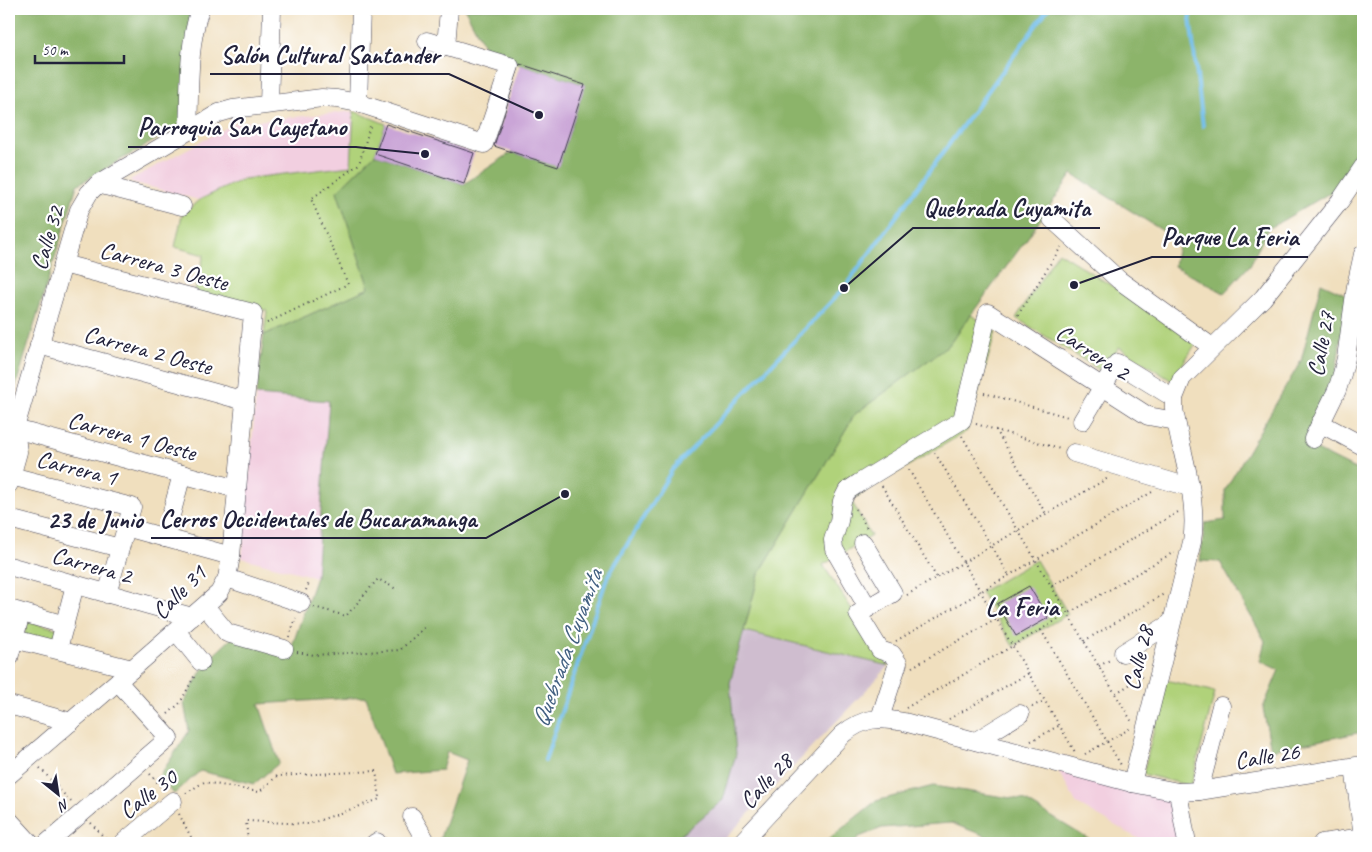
<svg xmlns="http://www.w3.org/2000/svg" width="1372" height="852" font-family="Caveat,sans-serif">
  <style>
    .built { fill: #f2cfe0 }
    .industrial { fill: #cfbdcf }
    .green { fill: #b0d27a; stroke: #697a5a }
    .forest { fill: #8cb46a; stroke: #576b52 }
    .lines { fill: none; stroke-linecap: round; stroke-linejoin: round }
    .stream { stroke: #71beeb; stroke-width: 4 }
    .building { fill: #caa5d7 }
    .minor-casing { stroke: #413e4f; stroke-width: 19 }
    .path { stroke: #413e4f; stroke-width: 2; stroke-dasharray: 1 4; stroke-linecap: butt }
    .minor { stroke: #fff; stroke-width: 18 }
    .labels { text-anchor: middle; stroke-width: 4.5; stroke-linejoin: round; paint-order: stroke }
    .street-label { font-size: 24px; fill: #22223b; stroke: #fff }
    .neighbourhood-label { font-size: 25px; font-weight: bold; fill: #22223b; stroke: #fff }
    .water-label { font-size: 25px; font-style: italic; fill: #426081; stroke: #fff }
    .leader { fill: none; stroke: #22223b; stroke-width: 2 }
    .callout-dot { fill: #22223b; stroke: #fff; stroke-width: 2 }
    .callout-label { font-size: 25px; text-anchor: middle; font-weight: bold; fill: #22223b; stroke: #fff; stroke-width: 4.5; stroke-linejoin: round; paint-order: stroke }
  </style>
  <rect width="100%" height="100%" fill="#fff"/>
  <filter id="ink" filterUnits="userSpaceOnUse"><feTurbulence type="fractalNoise" baseFrequency=".02" numOctaves="2"/><feDisplacementMap in="SourceGraphic" scale="10" xChannelSelector="R" yChannelSelector="G"/><feConvolveMatrix kernelMatrix="1 2 1 2 8 2 1 2 1" color-interpolation-filters="sRGB"/></filter>
  <filter id="wash" filterUnits="userSpaceOnUse"><feTurbulence type="fractalNoise" baseFrequency=".0096" numOctaves="4" result="noise"/><feDisplacementMap in="SourceGraphic" scale="20" xChannelSelector="R" yChannelSelector="G"/><feGaussianBlur stdDeviation="1.12" result="paint"/><feColorMatrix in="noise" values="0 0 0 0 0 0 0 0 0 0 0 0 0 0 0 0 0 1.4 0 .05"/><feComposite in="paint" operator="in"/></filter>
  <g filter="url(#wash)">
    <rect width="100%" height="100%" fill="#f0dfbe"/>
    <g class="built">
      <polygon points="354,111 351,166 243,179 199,200 128,181 235,123"/>
      <polygon points="256,395 329,401 316,577 242,558"/>
      <polygon points="1058,771 1171,800 1179,843 1146,843 1077,804"/>
    </g>
    <polygon class="industrial" points="744,631 889,666 721,843 671,843 723,800 736,754 730,683"/>
    <g class="green">
      <polygon points="354,111 386,124 375,154 337,191 369,288 264,335 267,311 194,293 204,255 175,247 182,215 199,200 243,179 351,166"/>
      <polygon points="1058,252 1198,340 1172,381 1119,347 1103,372 1016,318"/>
      <polygon points="971,315 996,331 967,431 851,500 871,536 823,565 889,666 744,631 759,574 855,414 948,346"/>
      <polygon points="1036,560 1068,614 1013,646 981,592"/>
      <polygon points="28,621 58,629 54,643 24,635"/>
      <polygon points="1166,680 1215,692 1191,786 1143,774"/>
    </g>
    <g class="forest">
      <polygon points="9,9 192,9 183,124 77,185 9,408"/>
      <polygon points="465,9 1363,9 1363,140 1338,188 1268,229 1250,265 1224,293 1174,266 1179,241 1072,174 1026,240 948,346 855,414 759,574 730,683 736,754 723,800 671,843 441,843 439,841 467,760 447,752 442,770 392,774 366,697 259,704 279,763 254,784 200,771 174,794 159,777 189,731 184,703 206,662 232,638 289,655 316,577 329,401 256,395 264,335 369,288 337,191 375,154 464,184 512,152 558,166 585,85 519,64 484,46"/>
      <polygon points="1321,283 1347,295 1335,379 1305,444 1355,469 1363,466 1363,732 1271,750 1263,708 1279,670 1260,661 1265,641 1220,562 1200,561 1205,523 1225,520 1225,490 1301,361"/>
      <polygon points="933,786 1024,800 1095,843 1004,843 951,823 882,828 859,837 853,843 824,843 876,801"/>
    </g>
    <g class="lines">
      <g class="stream">
        <polyline points="1189,9 1203,126"/>
        <polyline points="545,760 607,578 672,470 844,288 1048,9"/>
      </g>
    </g>
    <g id="blocks">
      <g class="building">
        <polygon points="520,64 585,85 558,167 494,146"/>
        <polygon points="386,124 474,153 464,184 375,154"/>
        <polygon points="1029,586 1048,618 1016,636 997,604"/>
      </g>
    </g>
  </g>
  <g filter="url(#ink)">
    <use href="#blocks" fill-opacity="0" stroke="#413e4f" stroke-width="1"/>
    <g class="lines">
      <g class="minor-casing">
        <g id="minor">
          <polyline points="446,47 449,9"/>
          <polyline points="358,103 361,9"/>
          <polyline points="269,104 272,9"/>
          <path d="M 188,131 C 190,90 187,48 200,9"/>
          <polyline points="98,184 182,206"/>
          <polyline points="1052,219 1119,280 1212,347"/>
          <polyline points="39,345 245,401"/>
          <polyline points="1082,421 1117,363 1174,398"/>
          <polyline points="1320,423 1363,446"/>
          <polyline points="15,429 237,489"/>
          <polyline points="1313,439 1337,390 1342,374 1346,358 1356,286 1363,254"/>
          <polyline points="1074,453 1189,487"/>
          <polyline points="11,476 132,507 107,594"/>
          <polyline points="9,484 18,452 15,428 79,210 89,193 98,184 219,113 233,109 322,98 337,99 358,103 484,144 510,66 427,41"/>
          <polyline points="9,519 120,548"/>
          <polyline points="126,527 231,556"/>
          <polyline points="165,538 182,474"/>
          <polyline points="863,543 893,593 858,614 880,650 892,654 898,663 880,718"/>
          <polyline points="9,566 192,617"/>
          <polyline points="227,578 301,603"/>
          <polyline points="205,606 227,633 284,649"/>
          <polyline points="868,608 834,549 833,540 839,521 842,501 847,491 859,483 962,420 988,313 1148,416 1176,421"/>
          <polyline points="9,609 65,625"/>
          <polyline points="176,631 201,662"/>
          <polyline points="14,639 132,669"/>
          <polyline points="58,649 75,585"/>
          <polyline points="1123,653 1171,623"/>
          <polyline points="9,658 21,613"/>
          <polyline points="9,705 71,722"/>
          <polyline points="976,741 1020,714"/>
          <polyline points="9,775 132,669 219,593 227,578 231,556 253,313 63,264"/>
          <path d="M 1132,783 L 1192,542 C 1199,497 1180,452 1174,408 L 1174,398 L 1182,378 L 1263,298 L 1340,201 L 1363,167"/>
          <polyline points="1199,791 1221,706"/>
          <polyline points="1178,792 1187,843"/>
          <polyline points="412,817 427,843"/>
          <polyline points="9,820 30,843"/>
          <polyline points="47,843 169,738 118,682"/>
          <polyline points="123,843 173,801"/>
          <polyline points="375,843 377,842"/>
          <path d="M 741,843 L 843,734 C 865,717 877,717 904,722 L 1132,783 L 1178,792 L 1199,791 L 1363,765"/>
          <polyline points="1322,843 1363,837 1354,767"/>
        </g>
      </g>
      <g class="path">
        <polyline points="1018,315 1061,247"/>
        <polyline points="267,323 348,284 311,199 359,164 371,123"/>
        <polyline points="984,393 1068,417"/>
        <polyline points="976,424 1060,449"/>
        <polyline points="996,430 1046,514"/>
        <polyline points="962,436 1132,722"/>
        <polyline points="935,453 1009,575"/>
        <polyline points="909,470 1075,752"/>
        <polyline points="882,486 937,578"/>
        <polyline points="856,509 867,528"/>
        <polyline points="1052,586 1178,512"/>
        <polyline points="306,590 310,581"/>
        <polyline points="907,595 1108,478"/>
        <polyline points="314,607 346,616 378,579 396,589"/>
        <polyline points="1041,630 1121,765"/>
        <polyline points="289,637 296,618"/>
        <polyline points="896,641 1154,491"/>
        <polyline points="1084,641 1164,594"/>
        <polyline points="297,652 314,655 400,650 425,627"/>
        <polyline points="1099,666 1110,660"/>
        <polyline points="912,667 997,619"/>
        <polyline points="1116,693 1144,676"/>
        <polyline points="1032,707 1045,700"/>
        <polyline points="906,708 1174,552"/>
        <polyline points="168,714 180,703 195,675"/>
        <polyline points="949,719 1029,673"/>
        <polyline points="1031,741 1060,725"/>
        <polyline points="1085,754 1131,728"/>
        <polyline points="40,768 72,803"/>
        <polyline points="150,774 163,789"/>
        <polyline points="186,793 204,782 259,792 277,776 376,771 380,799 309,824 246,821 248,843"/>
        <polyline points="179,814 194,843"/>
        <polyline points="91,823 108,842"/>
      </g>
      <use href="#minor" class="minor"/>
    </g>
  </g>
  <g class="labels">
    <g class="street-label">
      <text transform="translate(47 238) rotate(-73)" y="8">Calle 32</text>
      <text transform="translate(164 266) rotate(15)" y="8">Carrera 3 Oeste</text>
      <text transform="translate(1321 344) rotate(-79)" y="8">Calle 27</text>
      <text transform="translate(148 350) rotate(15)" y="8">Carrera 2 Oeste</text>
      <text transform="translate(1093 352) rotate(33)" y="8">Carrera 2</text>
      <text transform="translate(132 436) rotate(15)" y="8">Carrera 1 Oeste</text>
      <text transform="translate(77 468) rotate(14)" y="8">Carrera 1</text>
      <text transform="translate(92 565) rotate(16)" y="8">Carrera 2</text>
      <text transform="translate(179 592) rotate(-45)" y="8">Calle 31</text>
      <text transform="translate(1138 658) rotate(-76)" y="8">Calle 28</text>
      <text transform="translate(1267 756) rotate(-9)" y="8">Calle 26</text>
      <text transform="translate(766 781) rotate(-47)" y="8">Calle 28</text>
      <text transform="translate(148 794) rotate(-37)" y="8">Calle 30</text>
    </g>
    <g class="neighbourhood-label">
      <text x="95" y="528">23 de Junio</text>
      <text x="1022" y="615">La Feria</text>
    </g>
    <g class="water-label">
      <text transform="translate(566 648) rotate(-70)" y="9">Quebrada Cuyamita</text>
    </g>
  </g>
  <path class="leader" d="M539 115L449 74H210M425 154L356 147H128M844 288L913 228H1100M1074 285L1152 257H1308M565 494L486 538H151"/>
  <g class="callout-dot">
    <circle cx="539" cy="115" r="5"/>
    <circle cx="425" cy="154" r="5"/>
    <circle cx="844" cy="288" r="5"/>
    <circle cx="1074" cy="285" r="5"/>
    <circle cx="565" cy="494" r="5"/>
  </g>
  <g class="callout-label">
    <text x="330" y="63">Salón Cultural Santander</text>
    <text x="242" y="135">Parroquia San Cayetano</text>
    <text x="1007" y="216">Quebrada Cuyamita</text>
    <text x="1230" y="245">Parque La Feria</text>
    <text x="318" y="527">Cerros Occidentales de Bucaramanga</text>
  </g>
  <rect width="1372" height="852" fill="none" stroke="#fff" stroke-width="30"/>
  <g transform="translate(58 794) rotate(150)" stroke="#ffffff" stroke-width="4" paint-order="stroke">
  <path d="M0-4L9 19L0 12L-9 19Z" fill="#22223b"/>
  <text y="-8" font-size="14" font-weight="bold" text-anchor="middle" fill="#22223b">N</text>
  </g>
  <path d="M35 55v8h89v-8" fill="none" stroke="#22223b" stroke-width="2.5"/>
  <text x="42" y="55" font-size="15" fill="#22223b" stroke="#ffffff" stroke-width="4" paint-order="stroke">50 m</text>
</svg>
